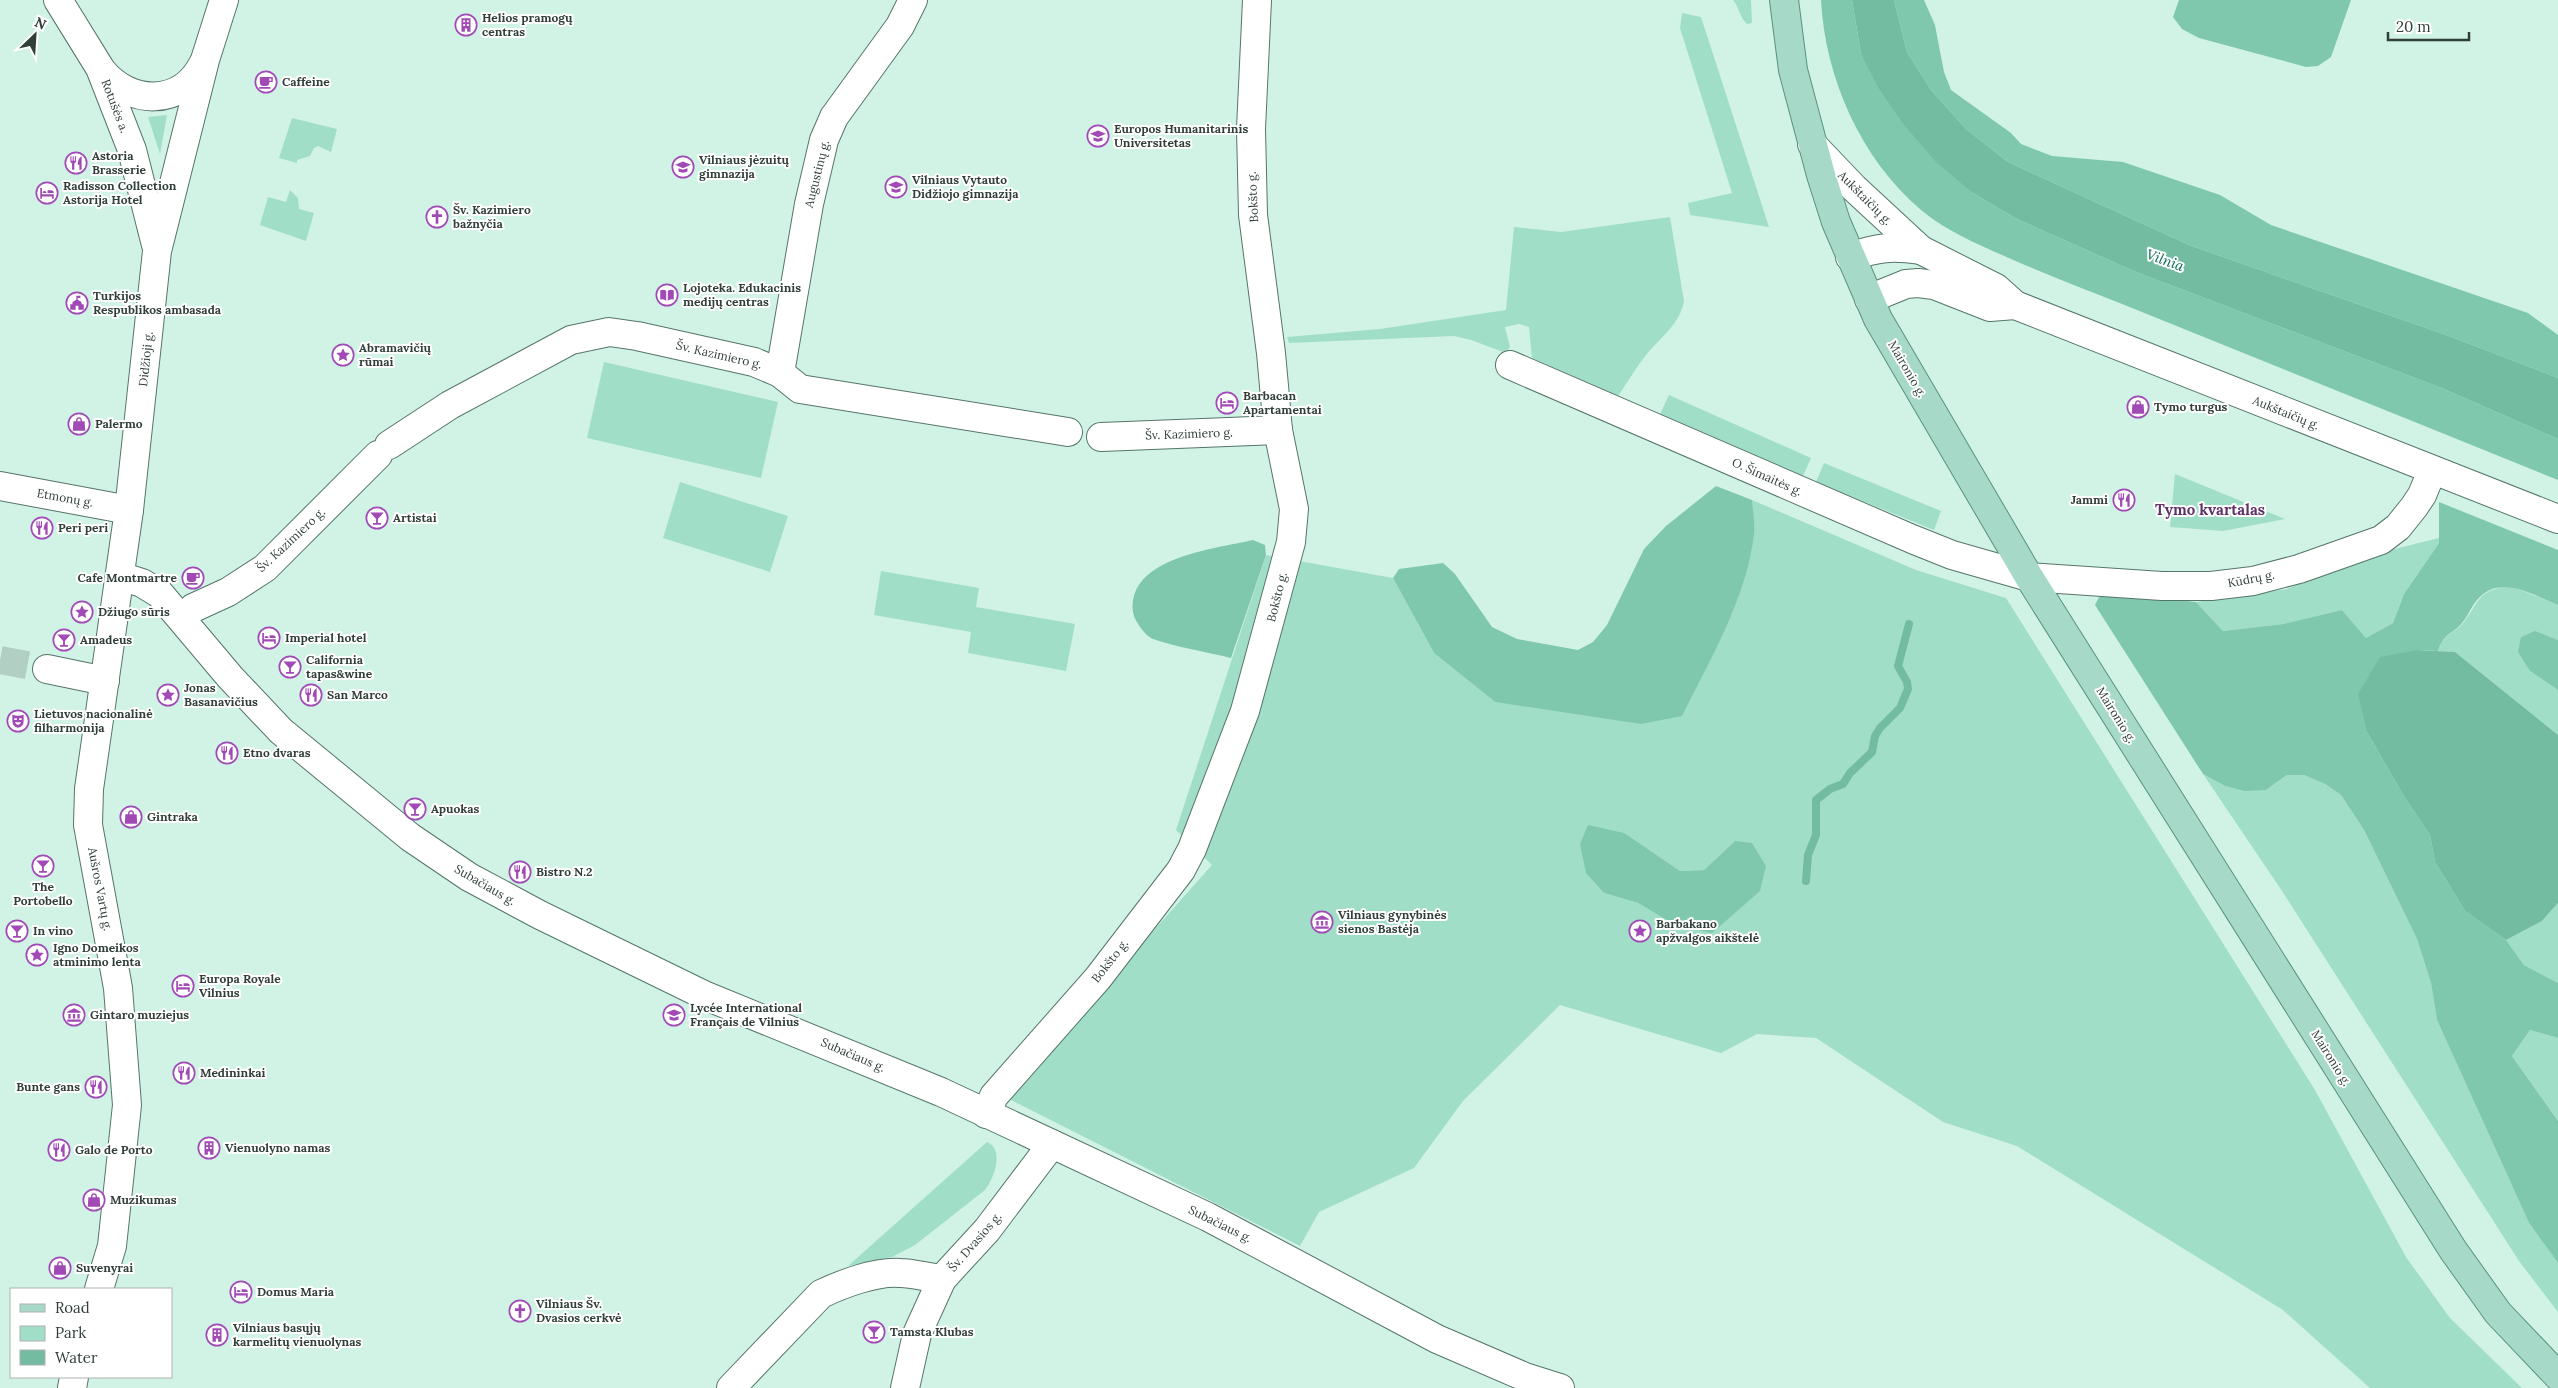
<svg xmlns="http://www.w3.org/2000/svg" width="2558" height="1388" font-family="Lora,serif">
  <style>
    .green { fill: #a1dec7; fill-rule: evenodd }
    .forest { fill: #7fc8ae }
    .water { fill: #73bca2 }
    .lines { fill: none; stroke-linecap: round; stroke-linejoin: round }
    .stream { stroke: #73bca2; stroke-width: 8 }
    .minor-tunnel { stroke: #b1cfc3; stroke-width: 28; stroke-dasharray: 28 14; stroke-linecap: butt }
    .minor-casing { stroke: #56756a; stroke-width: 30 }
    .major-casing { stroke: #58927e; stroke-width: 30 }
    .minor { stroke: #fff; stroke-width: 28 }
    .major { stroke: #a7d9c8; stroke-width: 28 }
    .labels { text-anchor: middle; stroke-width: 4; stroke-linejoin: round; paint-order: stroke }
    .poi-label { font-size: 12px; font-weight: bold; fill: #313f39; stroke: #fff; text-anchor: start }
    .street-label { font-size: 12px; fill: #313f39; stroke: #fff }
    .water-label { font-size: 14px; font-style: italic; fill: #00664e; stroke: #fff }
    .quarter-label { font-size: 15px; font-weight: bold; fill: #5e3368; stroke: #fff }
  </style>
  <rect width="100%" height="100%" fill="#d1f3e6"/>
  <g class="green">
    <path d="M 1733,0 L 1751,0 L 1752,23 L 1747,24 C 1740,18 1739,7 1733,0 Z"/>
    <polygon points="1682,13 1701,17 1769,227 1690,215 1688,203 1732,193 1680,28"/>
    <polygon points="167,115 160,154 148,117"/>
    <polygon points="292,118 337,129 331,152 318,146 314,148 310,156 297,160 297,163 279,158"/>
    <polygon points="290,190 298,198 299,209 314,213 306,241 260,225 268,197 286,202"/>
    <path d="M 1670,217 L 1684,301 C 1680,324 1661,337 1647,354 C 1636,367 1628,382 1618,396 L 1532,358 L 1529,327 L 1519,324 L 1505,327 L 1510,347 L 1506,353 L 1471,340 L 1454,336 L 1289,343 L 1287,337 L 1380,329 L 1506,310 L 1514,227 L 1561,232 Z"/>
    <polygon points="604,362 778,402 761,478 587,438"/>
    <polygon points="1669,395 1811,458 1803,476 1660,414"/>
    <polygon points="1824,463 1941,511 1934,530 1816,482"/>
    <polygon points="2175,474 2285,519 2223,531 2170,527"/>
    <polygon points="680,482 788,516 770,572 663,538"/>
    <path d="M 1752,500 L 1916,570 L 2006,598 L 2315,1090 L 2406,1257 L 2450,1318 L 2522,1388 L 2370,1388 L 2283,1310 L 2017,1146 L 1943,1122 L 1816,1038 L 1757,1034 L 1721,1053 L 1560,1005 L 1463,1101 L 1414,1168 L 1319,1212 L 1300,1246 L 1005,1097 L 1212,865 L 1176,830 L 1266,555 L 1393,578 L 1434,653 L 1495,702 L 1561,710 L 1754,534 ZM 1735,841 L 1675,925 L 1638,903 L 1604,893 L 1654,854 L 1680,871 L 1704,870 Z"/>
    <polygon points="2439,538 2439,543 2404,594 2393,623 2366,638 2342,610 2283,624 2223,631 2196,602 2287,589 2374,554"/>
    <polygon points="881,571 979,588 976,607 1075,624 1066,671 968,653 971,632 874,615"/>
    <path d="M 2508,585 L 2558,605 L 2558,640 L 2535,632 L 2521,637 L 2530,671 L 2558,690 L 2558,735 L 2455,652 L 2438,651 C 2445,631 2452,636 2463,623 C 2482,599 2474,594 2508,585 Z"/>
    <polygon points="2203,774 2225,786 2266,790 2287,775 2304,775 2325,784 2341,795 2364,830 2417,939 2431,983 2437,1020 2529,1223 2558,1263 2558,1312 2519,1261 2282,891"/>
    <polygon points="2558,903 2558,983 2524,965 2506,940 2542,921"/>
    <polygon points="2530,1030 2558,1038 2558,1121 2512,1056"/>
    <path d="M 987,1142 C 1005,1150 994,1178 985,1190 L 915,1245 L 892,1257 L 848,1266 Z"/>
  </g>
  <g class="forest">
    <path d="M 1821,0 L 1852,0 L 1861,54 L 1973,193 L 2017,219 L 2136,272 L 2444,389 L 2558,439 L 2558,480 C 2418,423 2277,367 2137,310 C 2095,293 2052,277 2011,259 C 1980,245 1947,232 1921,210 C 1861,159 1825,78 1821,0 Z"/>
    <polygon points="1894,0 1924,0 1935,25 1944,72 1951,90 2011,133 2021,144 2052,156 2123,162 2220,195 2271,225 2528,313 2558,335 2558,378 2449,336 2189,245 2008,162 1966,129 1931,90 1907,52"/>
    <polygon points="2179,0 2351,0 2331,57 2318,66 2306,67 2199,38 2182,29 2173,17"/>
    <path d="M 1716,486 L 1752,500 C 1753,511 1755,523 1754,534 C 1747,597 1710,660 1682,716 L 1641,724 L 1495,702 L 1434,653 L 1393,578 L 1399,569 L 1443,563 L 1455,574 L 1492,627 L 1517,639 L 1578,650 L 1593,642 L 1607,625 L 1644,549 L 1666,526 Z"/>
    <path d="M 2439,502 L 2558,550 L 2558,605 C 2532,595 2500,573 2477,600 C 2471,607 2468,616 2462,623 C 2451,636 2445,631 2438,651 L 2417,650 L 2367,732 L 2405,798 L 2430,835 L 2435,862 L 2465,911 L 2506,940 L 2524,965 L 2558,983 L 2558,1038 L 2530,1030 L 2512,1056 L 2558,1121 L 2558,1263 L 2529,1223 L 2437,1020 L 2431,983 L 2417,939 L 2364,830 L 2341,795 L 2325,784 L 2304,775 L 2287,775 L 2266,790 L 2245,791 L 2225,786 L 2203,774 L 2095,605 L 2099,597 L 2108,592 L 2196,602 L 2223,631 L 2283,624 L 2342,610 L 2366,638 L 2393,623 L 2404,594 L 2439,543 Z"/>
    <path d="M 1253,540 L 1265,545 L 1266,555 L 1231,658 C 1208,652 1175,647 1153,639 C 1145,636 1134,620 1133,612 C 1127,557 1215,549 1253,540 Z"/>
    <polygon points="2535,631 2558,640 2558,690 2530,671 2518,652 2521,637"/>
    <polygon points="1588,825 1624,833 1680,871 1704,870 1735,841 1752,843 1766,866 1760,891 1712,933 1675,925 1638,903 1604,893 1586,873 1580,844"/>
  </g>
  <g class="water">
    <polygon points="1852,0 1894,0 1907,52 1931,90 1966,129 2008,162 2189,245 2449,336 2558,378 2558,439 2444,389 2136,272 2017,219 1973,193 1937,163 1904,125 1879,89 1861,54"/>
    <polygon points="2417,650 2455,652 2558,735 2558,903 2542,921 2506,940 2465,911 2435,862 2430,835 2405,798 2367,732 2358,694 2380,657"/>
  </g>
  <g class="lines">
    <polyline class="stream" points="1806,881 1808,855 1816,835 1816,800 1830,789 1843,784 1850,773 1872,752 1875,736 1880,728 1900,708 1908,689 1907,682 1898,666 1909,624"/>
    <polyline class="minor-tunnel" points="0,660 47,669"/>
    <g class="minor-casing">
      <g id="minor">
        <polyline points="58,0 100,68 132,150 156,245"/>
        <path d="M 102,71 C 130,105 181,107 203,64"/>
        <polyline points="1812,144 1854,188 1921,250 1996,288 2015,305 2558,519"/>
        <path d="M 1850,257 C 1878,247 1892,246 1921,250"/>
        <polyline points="1869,299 1906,284 1918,283 1934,285 1990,307 2015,305"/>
        <polyline points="1510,365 1912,539 1952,555 2029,577 2162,586 2211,586 2253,581 2299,569 2381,540 2398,527 2414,507 2422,495 2432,471"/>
        <polyline points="780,373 809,204 824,140 834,117 900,26 913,0"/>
        <polyline points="1101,437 1278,430"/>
        <polyline points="389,445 450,405 571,340 609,332 637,336 754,362 780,373 800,389 1068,432"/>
        <polyline points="0,486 129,510"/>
        <polyline points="120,576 142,583 160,594 230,677 281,731 410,837 469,877 540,915 706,996 941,1092 1208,1217 1437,1339 1525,1377 1560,1388"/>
        <polyline points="182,618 193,608 228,592 265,568 378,455"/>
        <polyline points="47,669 105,681"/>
        <polyline points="986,1114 994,1096 1098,978 1181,870 1192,849 1245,711 1291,542 1294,509 1278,430 1271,353 1253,215 1251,129 1257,0"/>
        <polyline points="99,1289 112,1246 127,1105 118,988 88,825 89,789 129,510 157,251 205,60 224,0"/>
        <polyline points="72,1388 74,1377"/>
        <path d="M 731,1388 L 821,1294 C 842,1284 876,1271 900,1273 C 914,1273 928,1278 942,1279"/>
        <polyline points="905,1388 917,1334 942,1279 987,1230 1052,1144"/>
      </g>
    </g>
    <g class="major-casing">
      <polyline id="major" points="1784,0 1793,70 1821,175 1836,222 1878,319 2029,577 2453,1250 2498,1313 2558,1376"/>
    </g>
    <use href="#minor" class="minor"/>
    <use href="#major" class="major"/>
  </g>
  <defs>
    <g id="building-ring" transform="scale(1.125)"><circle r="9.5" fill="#fff" stroke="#a14ab6" stroke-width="1.5"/><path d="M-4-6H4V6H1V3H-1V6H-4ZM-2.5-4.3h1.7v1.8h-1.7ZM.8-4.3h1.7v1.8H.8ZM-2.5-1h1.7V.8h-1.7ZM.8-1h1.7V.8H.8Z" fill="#a14ab6"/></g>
    <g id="cafe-ring" transform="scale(1.125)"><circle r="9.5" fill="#fff" stroke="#a14ab6" stroke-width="1.5"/><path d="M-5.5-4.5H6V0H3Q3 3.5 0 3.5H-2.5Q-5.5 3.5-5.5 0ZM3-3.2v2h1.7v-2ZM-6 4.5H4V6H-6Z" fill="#a14ab6"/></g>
    <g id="university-ring" transform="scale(1.125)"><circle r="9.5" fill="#fff" stroke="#a14ab6" stroke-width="1.5"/><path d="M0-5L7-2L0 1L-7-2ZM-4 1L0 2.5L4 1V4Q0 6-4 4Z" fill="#a14ab6"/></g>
    <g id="restaurant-ring" transform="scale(1.125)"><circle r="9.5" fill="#fff" stroke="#a14ab6" stroke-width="1.5"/><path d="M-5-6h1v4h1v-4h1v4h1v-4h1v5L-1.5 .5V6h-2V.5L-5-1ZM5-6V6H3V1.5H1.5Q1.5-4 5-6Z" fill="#a14ab6"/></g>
    <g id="school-ring" transform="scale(1.125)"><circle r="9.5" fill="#fff" stroke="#a14ab6" stroke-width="1.5"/><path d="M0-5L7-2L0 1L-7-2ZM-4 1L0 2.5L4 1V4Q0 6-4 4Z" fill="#a14ab6"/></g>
    <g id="hotel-ring" transform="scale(1.125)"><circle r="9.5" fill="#fff" stroke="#a14ab6" stroke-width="1.5"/><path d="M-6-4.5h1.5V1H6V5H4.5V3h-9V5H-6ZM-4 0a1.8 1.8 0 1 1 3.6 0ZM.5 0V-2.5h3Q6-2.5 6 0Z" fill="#a14ab6"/></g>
    <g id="church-ring" transform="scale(1.125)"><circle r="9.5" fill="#fff" stroke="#a14ab6" stroke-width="1.5"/><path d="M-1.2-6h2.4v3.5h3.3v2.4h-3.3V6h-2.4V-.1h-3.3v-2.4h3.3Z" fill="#a14ab6"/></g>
    <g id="library-ring" transform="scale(1.125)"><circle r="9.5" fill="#fff" stroke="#a14ab6" stroke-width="1.5"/><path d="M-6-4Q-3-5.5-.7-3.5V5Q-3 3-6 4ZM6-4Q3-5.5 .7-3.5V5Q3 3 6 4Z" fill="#a14ab6"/></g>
    <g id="civic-ring" transform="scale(1.125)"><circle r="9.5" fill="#fff" stroke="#a14ab6" stroke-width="1.5"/><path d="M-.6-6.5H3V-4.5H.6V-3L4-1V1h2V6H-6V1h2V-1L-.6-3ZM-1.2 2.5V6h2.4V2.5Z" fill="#a14ab6"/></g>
    <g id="sight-ring" transform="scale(1.125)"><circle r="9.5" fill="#fff" stroke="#a14ab6" stroke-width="1.5"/><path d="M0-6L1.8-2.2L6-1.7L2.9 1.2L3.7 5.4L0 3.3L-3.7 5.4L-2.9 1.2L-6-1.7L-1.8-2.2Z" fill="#a14ab6"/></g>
    <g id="shop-ring" transform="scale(1.125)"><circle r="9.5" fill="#fff" stroke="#a14ab6" stroke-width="1.5"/><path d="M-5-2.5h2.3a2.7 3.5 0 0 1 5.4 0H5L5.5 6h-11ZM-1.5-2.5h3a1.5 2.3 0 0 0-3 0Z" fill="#a14ab6"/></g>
    <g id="bar-ring" transform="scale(1.125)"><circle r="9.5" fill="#fff" stroke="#a14ab6" stroke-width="1.5"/><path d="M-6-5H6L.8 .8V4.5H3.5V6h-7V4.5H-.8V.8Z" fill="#a14ab6"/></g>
    <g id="theatre-ring" transform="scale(1.125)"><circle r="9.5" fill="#fff" stroke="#a14ab6" stroke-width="1.5"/><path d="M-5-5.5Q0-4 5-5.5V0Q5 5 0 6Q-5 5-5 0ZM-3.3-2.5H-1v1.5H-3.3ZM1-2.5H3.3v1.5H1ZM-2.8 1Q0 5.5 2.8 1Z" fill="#a14ab6"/></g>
    <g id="museum-ring" transform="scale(1.125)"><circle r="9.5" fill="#fff" stroke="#a14ab6" stroke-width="1.5"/><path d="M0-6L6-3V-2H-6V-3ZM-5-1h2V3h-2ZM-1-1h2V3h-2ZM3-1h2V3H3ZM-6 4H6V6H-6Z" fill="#a14ab6"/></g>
  </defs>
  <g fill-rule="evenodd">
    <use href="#building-ring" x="466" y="25"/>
    <use href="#cafe-ring" x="266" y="82"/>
    <use href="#university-ring" x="1098" y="136"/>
    <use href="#restaurant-ring" x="76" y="163"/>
    <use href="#school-ring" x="683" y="167"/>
    <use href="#school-ring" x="896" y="187"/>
    <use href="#hotel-ring" x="47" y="193"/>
    <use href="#church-ring" x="437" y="217"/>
    <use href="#library-ring" x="667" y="295"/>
    <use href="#civic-ring" x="77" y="303"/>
    <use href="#sight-ring" x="343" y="355"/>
    <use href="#hotel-ring" x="1227" y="403"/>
    <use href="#shop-ring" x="2138" y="407"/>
    <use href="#shop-ring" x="79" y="424"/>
    <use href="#restaurant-ring" x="2124" y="500"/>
    <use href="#bar-ring" x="377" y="518"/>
    <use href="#restaurant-ring" x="42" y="528"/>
    <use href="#cafe-ring" x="193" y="578"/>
    <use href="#sight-ring" x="82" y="612"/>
    <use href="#hotel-ring" x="269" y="638"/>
    <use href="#bar-ring" x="64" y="640"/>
    <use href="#bar-ring" x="290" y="667"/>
    <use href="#sight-ring" x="168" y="695"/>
    <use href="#restaurant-ring" x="311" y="695"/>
    <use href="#theatre-ring" x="18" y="721"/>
    <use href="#restaurant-ring" x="227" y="753"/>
    <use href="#bar-ring" x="415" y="809"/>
    <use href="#shop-ring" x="131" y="817"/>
    <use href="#bar-ring" x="43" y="866"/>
    <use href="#restaurant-ring" x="520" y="872"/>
    <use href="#museum-ring" x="1322" y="922"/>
    <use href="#bar-ring" x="17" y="931"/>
    <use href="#sight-ring" x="1640" y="931"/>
    <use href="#sight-ring" x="37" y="955"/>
    <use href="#hotel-ring" x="183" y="986"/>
    <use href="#museum-ring" x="74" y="1015"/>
    <use href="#school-ring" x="674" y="1015"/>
    <use href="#restaurant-ring" x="184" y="1073"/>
    <use href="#restaurant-ring" x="96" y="1087"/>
    <use href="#building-ring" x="209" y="1148"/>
    <use href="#restaurant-ring" x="59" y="1150"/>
    <use href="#shop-ring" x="94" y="1200"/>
    <use href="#shop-ring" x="60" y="1268"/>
    <use href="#hotel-ring" x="241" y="1292"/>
    <use href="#church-ring" x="520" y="1311"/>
    <use href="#bar-ring" x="874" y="1332"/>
    <use href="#building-ring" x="217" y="1335"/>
  </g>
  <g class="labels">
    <g class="poi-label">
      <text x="482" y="22">Helios pramogų<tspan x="482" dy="14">centras</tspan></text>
      <text x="282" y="86">Caffeine</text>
      <text x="1114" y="133">Europos Humanitarinis<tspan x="1114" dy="14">Universitetas</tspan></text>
      <text x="92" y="160">Astoria<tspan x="92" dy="14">Brasserie</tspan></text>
      <text x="699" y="164">Vilniaus jėzuitų<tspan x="699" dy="14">gimnazija</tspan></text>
      <text x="912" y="184">Vilniaus Vytauto<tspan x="912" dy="14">Didžiojo gimnazija</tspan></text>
      <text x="63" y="190">Radisson Collection<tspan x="63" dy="14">Astorija Hotel</tspan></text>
      <text x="453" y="214">Šv. Kazimiero<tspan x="453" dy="14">bažnyčia</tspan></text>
      <text x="683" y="292">Lojoteka. Edukacinis<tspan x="683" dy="14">medijų centras</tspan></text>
      <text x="93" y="300">Turkijos<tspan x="93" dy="14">Respublikos ambasada</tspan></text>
      <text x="359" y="352">Abramavičių<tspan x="359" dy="14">rūmai</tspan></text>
      <text x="1243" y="400">Barbacan<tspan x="1243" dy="14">Apartamentai</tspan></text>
      <text x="2154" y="411">Tymo turgus</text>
      <text x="95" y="428">Palermo</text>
      <text x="2108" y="504" text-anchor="end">Jammi</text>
      <text x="393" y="522">Artistai</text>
      <text x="58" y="532">Peri peri</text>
      <text x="177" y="582" text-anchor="end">Cafe Montmartre</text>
      <text x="98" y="616">Džiugo sūris</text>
      <text x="285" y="642">Imperial hotel</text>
      <text x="80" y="644">Amadeus</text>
      <text x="306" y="664">California<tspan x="306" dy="14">tapas&amp;wine</tspan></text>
      <text x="184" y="692">Jonas<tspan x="184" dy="14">Basanavičius</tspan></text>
      <text x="327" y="699">San Marco</text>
      <text x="34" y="718">Lietuvos nacionalinė<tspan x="34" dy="14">filharmonija</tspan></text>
      <text x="243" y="757">Etno dvaras</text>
      <text x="431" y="813">Apuokas</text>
      <text x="147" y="821">Gintraka</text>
      <text x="536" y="876">Bistro N.2</text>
      <text x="43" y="891" text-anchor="middle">The<tspan x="43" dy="14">Portobello</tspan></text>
      <text x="1338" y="919">Vilniaus gynybinės<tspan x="1338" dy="14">sienos Bastėja</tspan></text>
      <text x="1656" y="928">Barbakano<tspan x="1656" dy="14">apžvalgos aikštelė</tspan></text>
      <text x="33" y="935">In vino</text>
      <text x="53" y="952">Igno Domeikos<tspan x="53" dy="14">atminimo lenta</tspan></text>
      <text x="199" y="983">Europa Royale<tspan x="199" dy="14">Vilnius</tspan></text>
      <text x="690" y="1012">Lycée International<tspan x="690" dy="14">Français de Vilnius</tspan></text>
      <text x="90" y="1019">Gintaro muziejus</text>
      <text x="200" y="1077">Medininkai</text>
      <text x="80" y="1091" text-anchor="end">Bunte gans</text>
      <text x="225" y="1152">Vienuolyno namas</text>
      <text x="75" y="1154">Galo de Porto</text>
      <text x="110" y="1204">Muzikumas</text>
      <text x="76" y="1272">Suvenyrai</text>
      <text x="257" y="1296">Domus Maria</text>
      <text x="536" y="1308">Vilniaus Šv.<tspan x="536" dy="14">Dvasios cerkvė</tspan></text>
      <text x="233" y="1332">Vilniaus basųjų<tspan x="233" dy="14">karmelitų vienuolynas</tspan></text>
      <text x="890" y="1336">Tamsta Klubas</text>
    </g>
    <g class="street-label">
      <text transform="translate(115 106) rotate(69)" y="4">Rotušės a.</text>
      <text transform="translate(817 174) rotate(-76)" y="4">Augustinų g.</text>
      <text transform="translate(1253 197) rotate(-93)" y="4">Bokšto g.</text>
      <text transform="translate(1865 198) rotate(45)" y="4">Aukštaičių g.</text>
      <text transform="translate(719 355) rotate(13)" y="4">Šv. Kazimiero g.</text>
      <text transform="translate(146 359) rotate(-84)" y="4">Didžioji g.</text>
      <text transform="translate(1907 369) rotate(60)" y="4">Maironio g.</text>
      <text transform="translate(2286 413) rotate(22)" y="4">Aukštaičių g.</text>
      <text transform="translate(1189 434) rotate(-2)" y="4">Šv. Kazimiero g.</text>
      <text transform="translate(1767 477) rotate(24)" y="4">O. Šimaitės g.</text>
      <text transform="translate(65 498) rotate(10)" y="4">Etmonų g.</text>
      <text transform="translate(291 540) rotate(-43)" y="4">Šv. Kazimiero g.</text>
      <text transform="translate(2251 579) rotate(-11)" y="4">Kūdrų g.</text>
      <text transform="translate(1277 597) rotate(-76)" y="4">Bokšto g.</text>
      <text transform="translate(2116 715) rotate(58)" y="4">Maironio g.</text>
      <text transform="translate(485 885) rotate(30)" y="4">Subačiaus g.</text>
      <text transform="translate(100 889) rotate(79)" y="4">Aušros Vartų g.</text>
      <text transform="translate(1110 961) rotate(-52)" y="4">Bokšto g.</text>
      <text transform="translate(853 1055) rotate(23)" y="4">Subačiaus g.</text>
      <text transform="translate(2331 1058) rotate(58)" y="4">Maironio g.</text>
      <text transform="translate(1220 1224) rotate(26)" y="4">Subačiaus g.</text>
      <text transform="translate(975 1242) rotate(-49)" y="4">Šv. Dvasios g.</text>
    </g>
    <g class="water-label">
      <text transform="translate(2165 260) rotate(20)" y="5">Vilnia</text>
    </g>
    <g class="quarter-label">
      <text x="2210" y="515">Tymo kvartalas</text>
    </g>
  </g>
  <rect x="10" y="1288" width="162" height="90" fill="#ffffff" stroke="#adb2b0"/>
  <rect x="20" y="1304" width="25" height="8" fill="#a7d9c8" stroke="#adb2b0"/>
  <text x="55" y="1313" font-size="15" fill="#313f39">Road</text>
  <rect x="20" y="1326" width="25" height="15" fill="#a1dec7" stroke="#adb2b0"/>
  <text x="55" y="1338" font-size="15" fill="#313f39">Park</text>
  <rect x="20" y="1350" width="25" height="15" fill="#73bca2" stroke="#adb2b0"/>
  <text x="55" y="1363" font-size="15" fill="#313f39">Water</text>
  <g transform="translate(35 35) rotate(25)" stroke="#ffffff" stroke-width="4" paint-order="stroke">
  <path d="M0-4L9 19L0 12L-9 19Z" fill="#313f39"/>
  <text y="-8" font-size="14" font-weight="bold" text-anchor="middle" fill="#313f39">N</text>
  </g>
  <path d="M2388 32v8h81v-8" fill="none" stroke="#313f39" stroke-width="2.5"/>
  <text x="2396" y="32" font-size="15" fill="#313f39" stroke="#ffffff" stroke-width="4" paint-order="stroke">20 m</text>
</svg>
